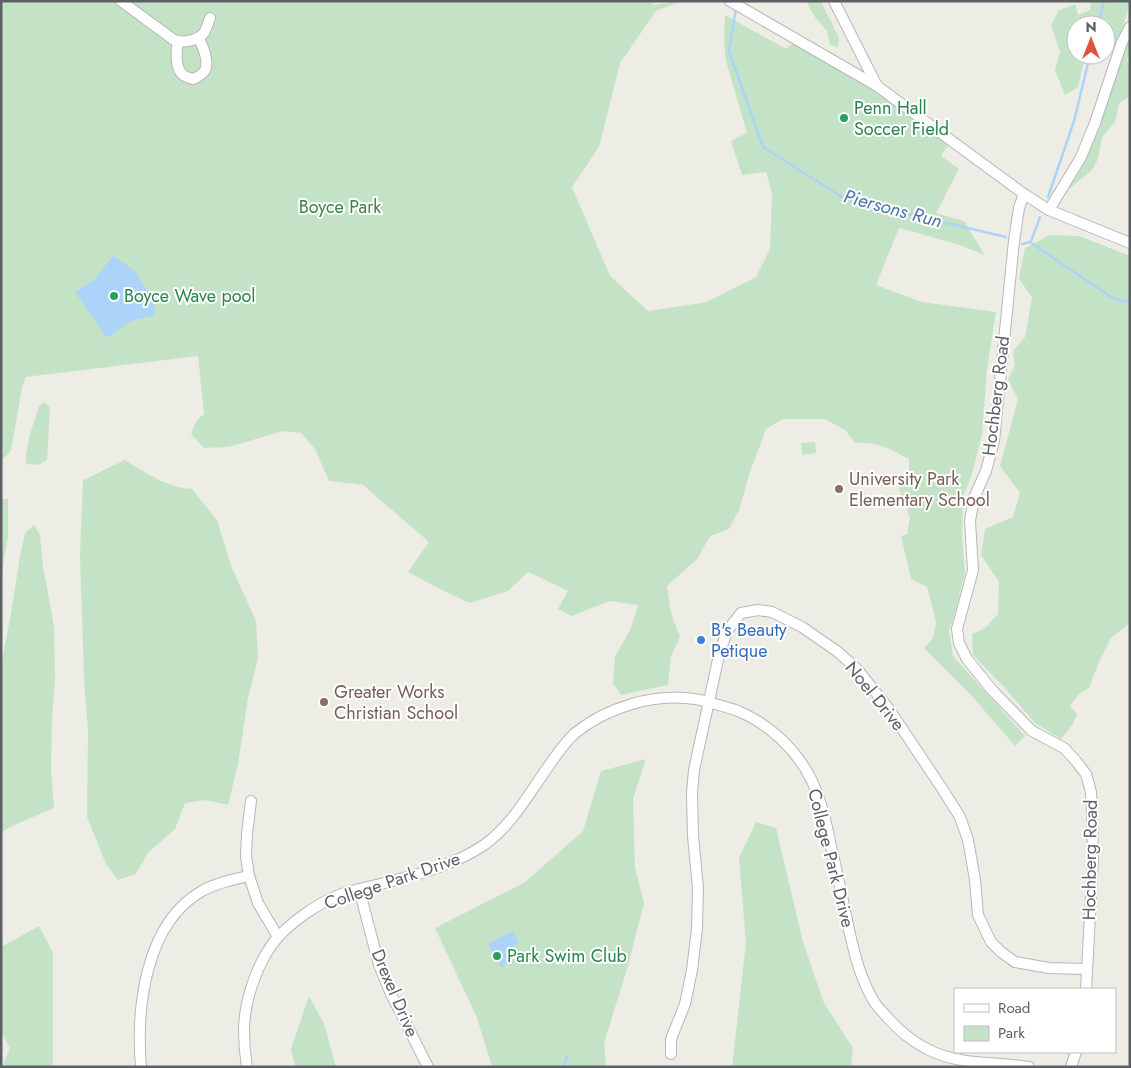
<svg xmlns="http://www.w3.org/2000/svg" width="1131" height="1068" font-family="Jost,sans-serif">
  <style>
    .green { fill: #c4e3c6 }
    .water { fill: #acd3f8 }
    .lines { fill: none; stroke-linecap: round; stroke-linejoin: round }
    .stream { stroke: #acd3f8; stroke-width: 2.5 }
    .minor-casing { stroke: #b6b7bb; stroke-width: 12 }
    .minor { stroke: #fff; stroke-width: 10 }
    .leisure-dot { fill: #2e9e5b; stroke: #fff; stroke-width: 2 }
    .education-dot { fill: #8d6e63; stroke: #fff; stroke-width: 2 }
    .shop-dot { fill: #3f7fe0; stroke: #fff; stroke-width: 2 }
    .labels { text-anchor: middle; stroke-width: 4; stroke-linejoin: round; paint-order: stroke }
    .leisure-label { font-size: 18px; fill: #27864d; stroke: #fff; text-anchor: start }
    .park-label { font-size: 18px; fill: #3d8344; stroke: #fff }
    .street-label { font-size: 18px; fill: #5d6064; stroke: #fff }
    .education-label { font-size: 18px; fill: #785e54; stroke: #fff; text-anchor: start }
    .shop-label { font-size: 18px; fill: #366cbe; stroke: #fff; text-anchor: start }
    .water-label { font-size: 19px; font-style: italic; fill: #4a73a8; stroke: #fff }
  </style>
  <rect width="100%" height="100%" fill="#eeede5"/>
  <g class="green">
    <path d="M 1,1 L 655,1 L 652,5 L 682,1 L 656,11 L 620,63 L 599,147 L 572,187 L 610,276 L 648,311 L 707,302 L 756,277 L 770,249 L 772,194 L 766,172 L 742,175 L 731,141 L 747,133 L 726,61 L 724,42 L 725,15 L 786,49 L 794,42 L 875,89 L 949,144 L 941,156 L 959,169 L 936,213 L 964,221 L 985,255 L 960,245 L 899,228 L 876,285 L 922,302 L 996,312 L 987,369 L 982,435 L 972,474 L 963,497 L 962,536 L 965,573 L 956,609 L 949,631 L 953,656 L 1025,736 L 1015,746 L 971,695 L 924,648 L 933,638 L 936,622 L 927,587 L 911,579 L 901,536 L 907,534 L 910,517 L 899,489 L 909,473 L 909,459 C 890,449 877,441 855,443 L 845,430 L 825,419 L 783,419 L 766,429 L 750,472 L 739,510 L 729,529 L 710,536 L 697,559 L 667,586 L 671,613 L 680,637 L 671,656 L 668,685 L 621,695 L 613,683 L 615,657 L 631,628 L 638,605 L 610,601 L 571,616 L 558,609 L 568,591 L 528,572 L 508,591 L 470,603 L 442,590 L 408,572 L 429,542 L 363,485 L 329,481 L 315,449 L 301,433 L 283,431 L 229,447 L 204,448 L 191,434 L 197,420 L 204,414 L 198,356 L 26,377 L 22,387 L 11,451 L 1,461 Z"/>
    <polygon points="806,1 821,1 839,38 838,47 830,45 827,31 815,17"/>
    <polygon points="1091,1 1130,1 1130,3 1122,31 1111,53 1106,48 1106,25 1076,25 1076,55 1093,55 1083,65 1078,87 1065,95 1055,70 1060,52 1051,25 1059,10 1075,4 1078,15 1090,10"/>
    <polygon points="1130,41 1130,52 1127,60 1130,68 1130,96 1119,103 1115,122 1102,137 1098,159 1092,170 1068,190 1108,97 1115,80 1124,47"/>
    <polygon points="1050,235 1079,236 1130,256 1130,624 1127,625 1111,638 1099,662 1089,688 1079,694 1070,706 1077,714 1073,724 1061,739 1035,723 1003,686 973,655 972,634 985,628 998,614 999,582 981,555 985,529 1013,517 1020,493 1000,466 1018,399 1008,379 1015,365 1013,351 1025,337 1029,315 1032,297 1019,279 1025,248"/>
    <polygon points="45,402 50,408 47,460 38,465 26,464 26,454 30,434 39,406"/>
    <polygon points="815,442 816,453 802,455 801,443"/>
    <path d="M 125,460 C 144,472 169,488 192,489 L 217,520 L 232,568 L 256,621 L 258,658 L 248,698 L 238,764 L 228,805 L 206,800 L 185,803 L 175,829 L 148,853 L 136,874 L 118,880 L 106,864 L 87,817 L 88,731 L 84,679 L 80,555 L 83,480 Z"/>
    <polygon points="1,499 8,499 8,537 1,577"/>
    <polygon points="34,525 40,535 43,566 54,626 55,679 52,721 51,767 54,808 8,828 1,833 1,666 11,613 20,556 25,533"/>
    <polygon points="646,759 633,799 635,867 644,903 628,966 604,1043 606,1067 492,1067 477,1018 435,928 524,883 583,831 601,771"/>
    <polygon points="756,822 776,828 803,942 824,1003 853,1048 851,1067 732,1067 746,943 739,858"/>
    <polygon points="39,926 53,953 53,1067 2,1067 10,1048 1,1031 1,947"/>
    <polygon points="309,996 324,1024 336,1067 295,1067 291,1049"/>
  </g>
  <g class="water">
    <polygon points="113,256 135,271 153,301 155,315 131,321 107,338 75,292 94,280"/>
    <polygon points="513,931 519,943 506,951 512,961 501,967 488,944"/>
  </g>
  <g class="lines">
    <g class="stream">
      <polyline points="736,8 729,51 763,147 845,199 1006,237"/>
      <polyline points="1098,25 1104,1"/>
      <polyline points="1048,197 1074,121 1090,55"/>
      <polyline points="1031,241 1040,217"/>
      <polyline points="1022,244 1030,242 1114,299 1130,302"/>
      <polyline points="563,1067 567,1057"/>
    </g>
    <g class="minor-casing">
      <g id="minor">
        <path d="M 121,1 L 174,40 C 183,43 196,41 203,34 C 206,31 208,23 210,18"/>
        <polyline points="730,1 877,86 1024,194 1049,210 1130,243"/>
        <polyline points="834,1 877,86"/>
        <path d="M 178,41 C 176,51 175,67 182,74 C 185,77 189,78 193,79 C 198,77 204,74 206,68 C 208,60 203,45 198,38"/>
        <polyline points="1024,194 1019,208 1014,241 994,441 986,471 974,498 970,521 973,570 957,629 959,643 967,659 992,690 1032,731 1064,748 1076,761 1086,774 1091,792 1092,812 1093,860 1086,989"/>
        <polyline points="1049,210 1081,157 1095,123 1122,42 1130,27"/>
        <polyline points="251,801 247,834 246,856 249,876 258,903 278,937"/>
        <polyline points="359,889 379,965 391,994 428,1067"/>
        <polyline points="671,1054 671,1039 685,1004 692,970 697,929 698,888 693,836 692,793 694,770 719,655 727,631 741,613 758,610 772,612 802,627 838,652 857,669 889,709 943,790 960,817 968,840 975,880 978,915 991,942 1001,952 1015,962 1049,968 1087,969"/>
        <path d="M 141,1067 C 136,1009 145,923 202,891 C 216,883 232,880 249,876"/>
        <path d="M 247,1067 C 245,1055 244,1043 244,1031 C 244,1000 258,960 278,937 C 293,921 317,904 337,896 C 344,892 352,891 360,889 C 400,879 449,869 484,845 C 512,825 528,795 548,767 C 556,755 564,744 574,734 C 591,720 611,710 632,704 C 658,696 689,695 715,704 C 722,706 730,708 738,711 C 769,724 796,749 811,779 C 821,799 826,821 830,842 C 837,871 843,901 849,930 C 855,956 861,981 875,1003 C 878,1008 883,1012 887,1017 C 900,1031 911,1041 929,1050 C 962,1066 994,1061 1029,1067"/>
        <polyline points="1071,1067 1076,1052"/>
      </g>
    </g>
    <use href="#minor" class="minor"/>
  </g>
  <g class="leisure-dot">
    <circle cx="844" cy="118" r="5"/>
    <circle cx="114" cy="296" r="5"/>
    <circle cx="497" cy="956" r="5"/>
  </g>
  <g class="education-dot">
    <circle cx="839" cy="489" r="5"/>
    <circle cx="324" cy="702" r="5"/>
  </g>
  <circle class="shop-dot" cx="701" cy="640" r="5"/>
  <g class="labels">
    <g class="leisure-label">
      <text x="854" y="114">Penn Hall<tspan x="854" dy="21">Soccer Field</tspan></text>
      <text x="124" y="302">Boyce Wave pool</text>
      <text x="507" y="962">Park Swim Club</text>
    </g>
    <g class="park-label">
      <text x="340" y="213">Boyce Park</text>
    </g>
    <g class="street-label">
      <text transform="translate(996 396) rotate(-83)" y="6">Hochberg Road</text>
      <text transform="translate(875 696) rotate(51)" y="6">Noel Drive</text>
      <text transform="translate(831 858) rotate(76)" y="6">College Park Drive</text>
      <text transform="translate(1090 860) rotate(-89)" y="6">Hochberg Road</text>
      <text transform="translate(392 881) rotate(-19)" y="6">College Park Drive</text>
      <text transform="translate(395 993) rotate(67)" y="6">Drexel Drive</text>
    </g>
    <g class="education-label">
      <text x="849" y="485">University Park<tspan x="849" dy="21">Elementary School</tspan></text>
      <text x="334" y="698">Greater Works<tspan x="334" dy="21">Christian School</tspan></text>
    </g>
    <g class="shop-label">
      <text x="711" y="636">B's Beauty<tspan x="711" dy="21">Petique</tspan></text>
    </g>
    <g class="water-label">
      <text transform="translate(893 208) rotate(15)" y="7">Piersons Run</text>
    </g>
  </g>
  <rect width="1131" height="1068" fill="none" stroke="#5d6064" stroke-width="5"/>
  <rect x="954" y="988" width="162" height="65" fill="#ffffff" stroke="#bebfc1"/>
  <rect x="964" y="1004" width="25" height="8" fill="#ffffff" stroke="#bebfc1"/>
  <text x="998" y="1013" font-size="15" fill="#5d6064">Road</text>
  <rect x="964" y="1026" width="25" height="15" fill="#c4e3c6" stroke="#bebfc1"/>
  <text x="998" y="1038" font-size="15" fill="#5d6064">Park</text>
  <g transform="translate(1091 40)"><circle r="24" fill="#ffffff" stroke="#bebfc1"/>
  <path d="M0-4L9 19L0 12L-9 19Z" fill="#da543f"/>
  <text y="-8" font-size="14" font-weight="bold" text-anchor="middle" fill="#5d6064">N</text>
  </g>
</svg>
